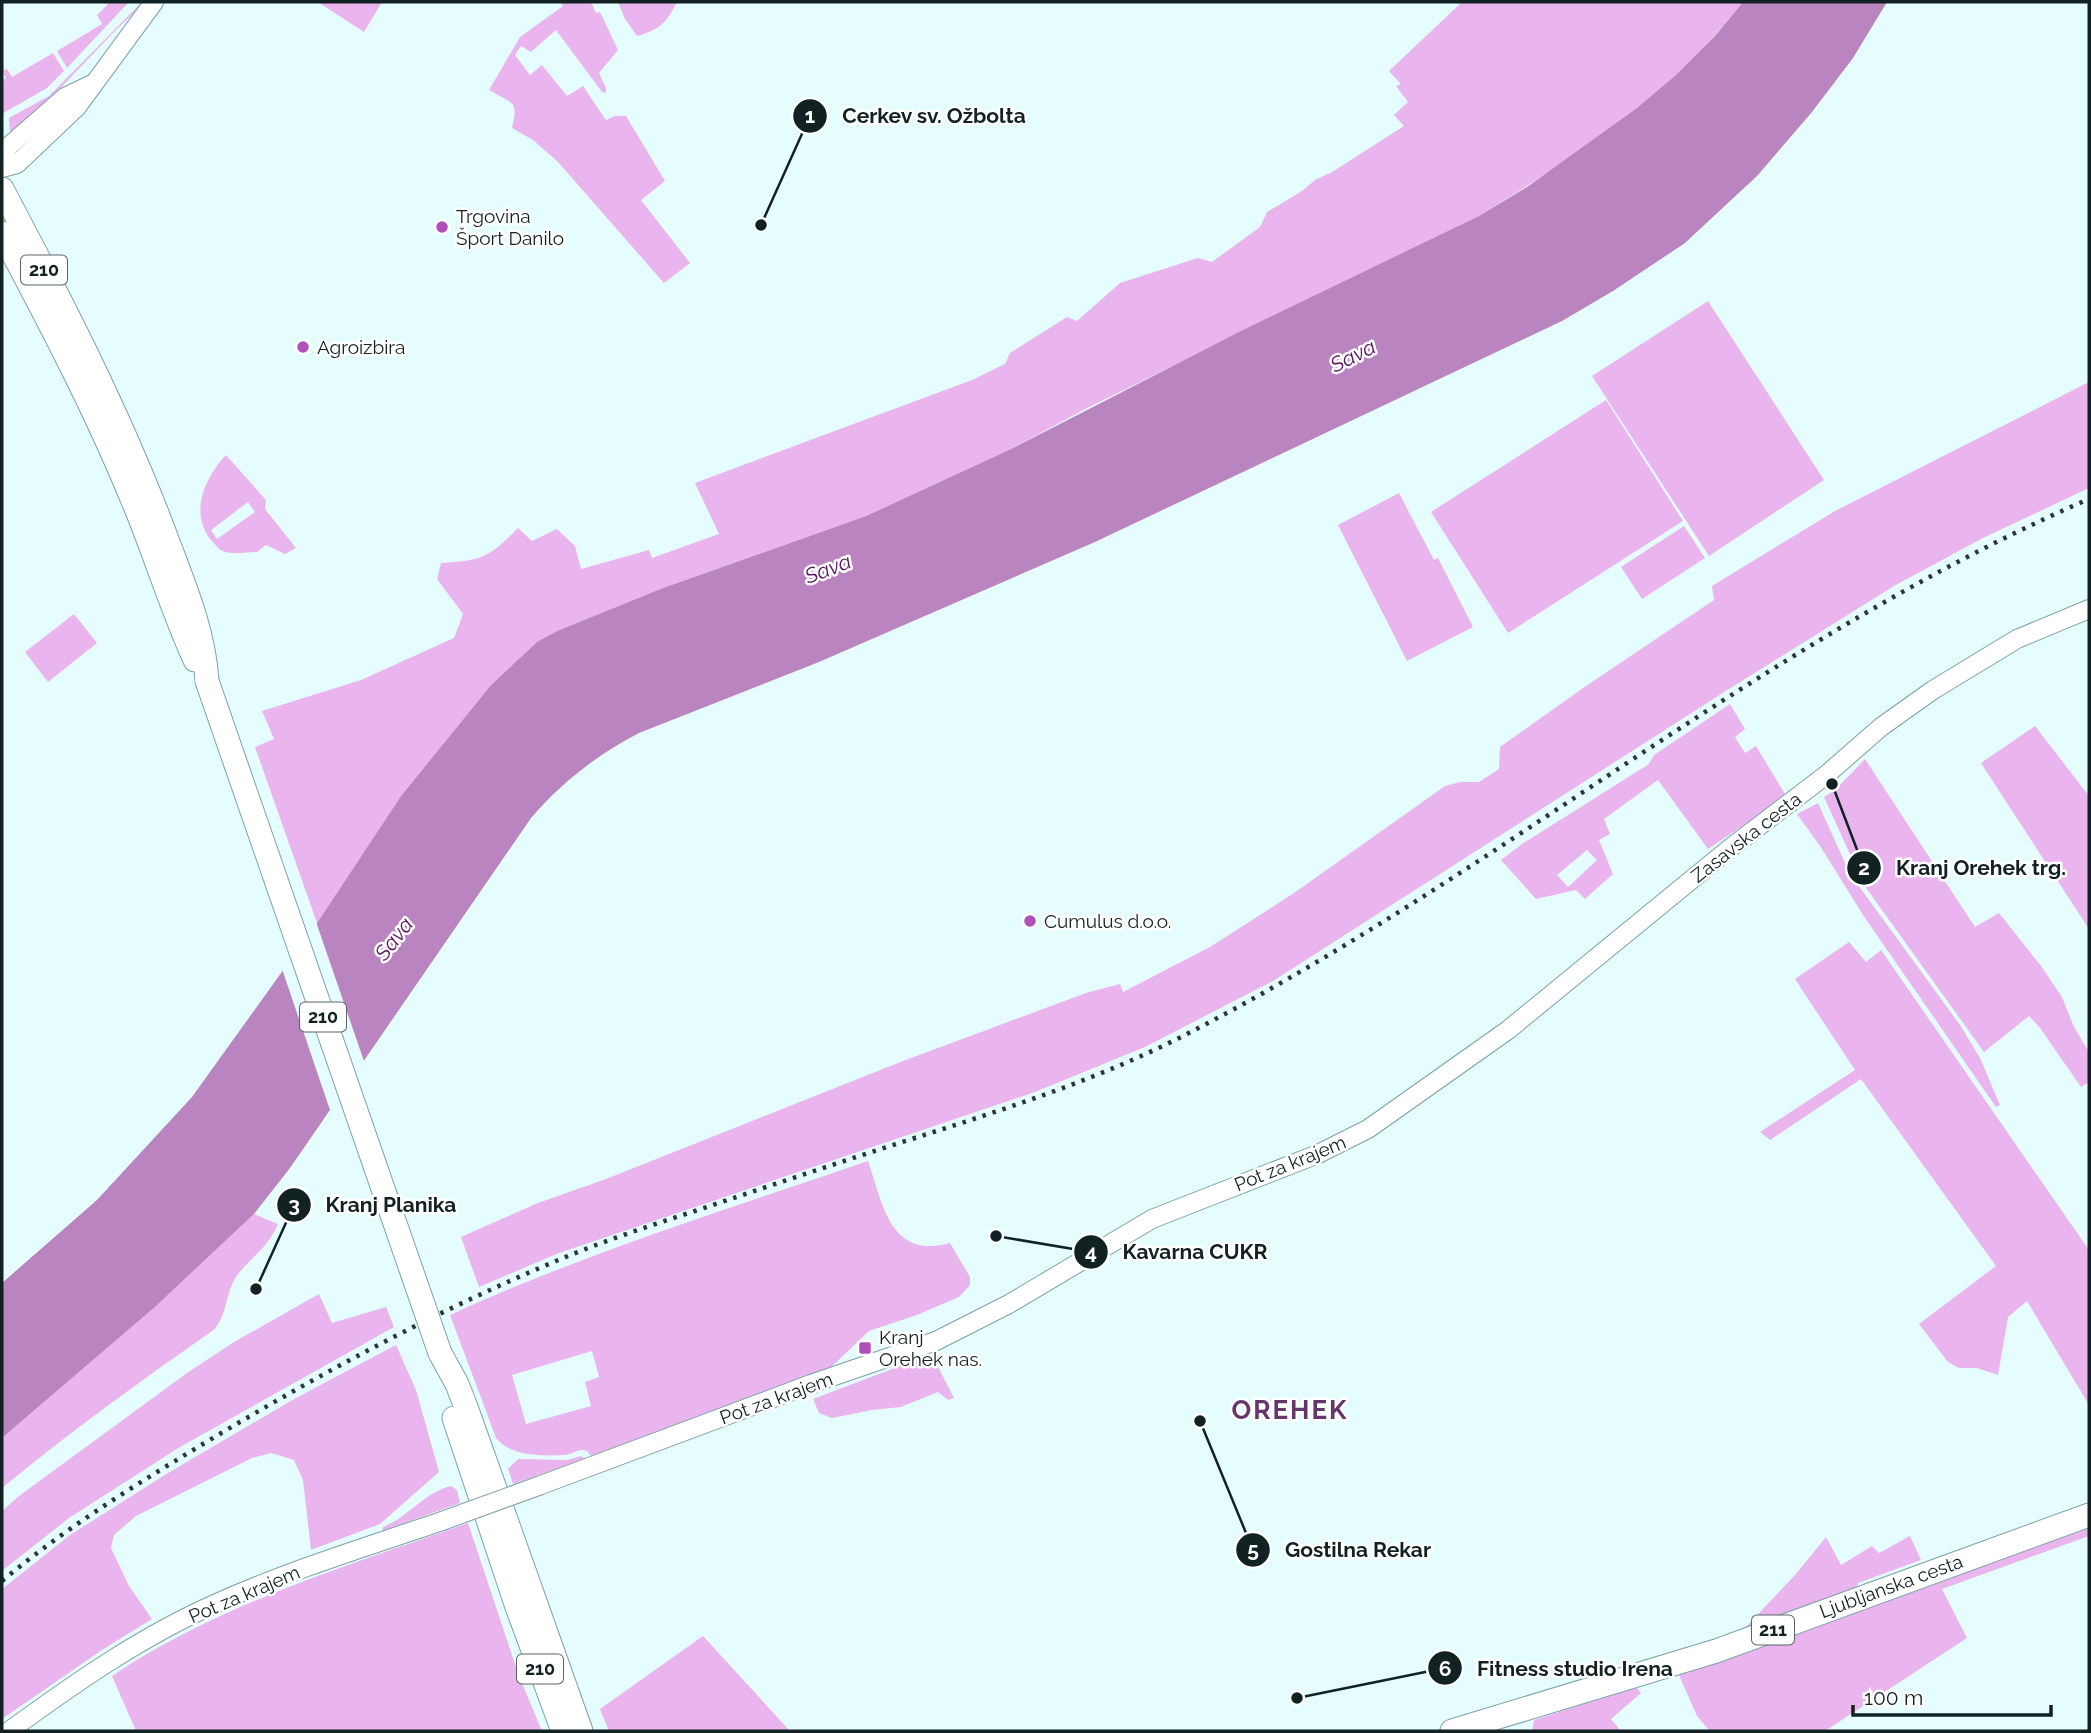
<svg xmlns="http://www.w3.org/2000/svg" width="2091" height="1733" font-family="Raleway,sans-serif">
  <style>
    .green { fill: #eab5ef; fill-rule: evenodd }
    .water { fill: #ba84c0 }
    .pier { fill: #e5fdfe }
    .lines { fill: none; stroke-linecap: round; stroke-linejoin: round }
    .tertiary-casing { stroke: #7da2a4; stroke-width: 20 }
    .primary-casing { stroke: #7da2a4; stroke-width: 25 }
    .tertiary { stroke: #fff; stroke-width: 18 }
    .primary { stroke: #fff; stroke-width: 23 }
    .rail { stroke: #283738; stroke-width: 4.5; stroke-dasharray: 3.5 7; stroke-linecap: butt }
    .tertiary-bridge-casing { stroke: #7da2a4; stroke-width: 20; stroke-linecap: butt }
    .primary-bridge-casing { stroke: #7da2a4; stroke-width: 25; stroke-linecap: butt }
    .tertiary-bridge { stroke: #fff; stroke-width: 18 }
    .primary-bridge { stroke: #fff; stroke-width: 23 }
    .poi-dot { fill: #af50b9; stroke: #fff; stroke-width: 2.5 }
    .labels { text-anchor: middle; stroke-width: 5; stroke-linejoin: round; paint-order: stroke }
    .shield { fill: #fff; stroke: #596464; stroke-width: 2 }
    .shield-label { font-size: 18px; font-weight: bold; fill: #122121 }
    .poi-label { font-size: 19px; fill: #122121; stroke: #fff; text-anchor: start }
    .street-label { font-size: 19px; fill: #122121; stroke: #fff }
    .water-label { font-size: 21px; font-style: italic; fill: #58155f; stroke: #fff }
    .district-label { font-size: 26px; font-weight: bold; letter-spacing: 2px; fill: #64366a; stroke: #fff }
    .leader { fill: none; stroke: #122121; stroke-width: 2.5 }
    .callout-dot { fill: #122121; stroke: #fff; stroke-width: 2.5 }
    .mark-label { font-size: 21px; text-anchor: middle; font-weight: bold; fill: #fff }
    .callout-label { font-size: 21px; text-anchor: middle; font-weight: bold; fill: #122121; stroke: #fff; stroke-width: 5; stroke-linejoin: round; paint-order: stroke }
  </style>
  <rect width="100%" height="100%" fill="#e5fdfe"/>
  <g class="green">
    <polygon points="110,2 129,2 67,68 57,51 102,24 97,15"/>
    <polygon points="142,2 145,2 111,35 51,98 10,132 9,118 49,96"/>
    <polygon points="318,2 382,2 364,32"/>
    <path d="M 561,2 L 591,2 L 596,13 L 600,12 L 618,50 L 599,73 L 606,88 L 606,93 L 602,92 L 556,30 L 531,52 L 521,46 L 515,55 L 530,75 L 542,65 L 567,96 L 583,86 L 606,120 L 615,116 L 626,116 L 665,181 L 641,200 L 690,263 L 664,283 L 558,162 L 533,140 L 512,128 C 519,99 512,104 489,90 L 520,37 L 563,6 Z"/>
    <path d="M 618,2 L 677,2 C 666,23 661,29 637,36 L 625,19 Z"/>
    <path d="M 1462,2 L 1743,2 C 1721,28 1700,54 1674,77 C 1615,130 1547,174 1479,216 L 1089,407 L 1011,449 L 866,516 L 663,588 L 557,631 L 537,642 L 491,685 L 401,796 L 317,923 L 255,747 L 274,739 L 262,711 L 361,680 L 454,638 L 463,614 L 437,579 L 441,563 C 482,561 490,557 518,528 L 532,541 L 557,529 L 575,546 L 581,569 L 649,550 L 652,558 L 719,534 L 695,483 L 972,380 L 1005,364 L 1010,353 L 1067,317 L 1077,321 L 1120,283 L 1198,258 L 1212,262 L 1260,227 L 1267,212 L 1302,191 L 1315,180 L 1332,172 L 1404,126 L 1394,115 L 1408,102 L 1396,86 L 1401,84 L 1389,71 Z"/>
    <polygon points="53,53 64,71 47,88 2,114 2,81 6,78 2,71 7,69 12,77"/>
    <polygon points="1708,301 1824,480 1709,556 1592,376"/>
    <polygon points="2089,382 2089,488 1983,538 1894,586 1729,689 1273,981 1145,1047 1035,1092 559,1253 479,1287 461,1237 538,1203 606,1179 903,1061 1086,993 1120,984 1123,992 1210,947 1294,893 1445,786 1460,782 1479,782 1499,769 1500,747 1586,686 1714,600 1712,586 1835,511"/>
    <polygon points="1606,400 1683,521 1508,633 1431,512"/>
    <path d="M 226,455 L 266,500 L 265,509 L 296,548 L 285,554 L 266,545 L 257,552 C 247,552 233,555 223,551 C 219,550 215,544 211,540 C 189,513 205,477 226,455 ZM 248,502 L 255,512 L 217,539 L 211,530 Z"/>
    <polygon points="1399,493 1434,560 1438,558 1473,627 1407,661 1338,525"/>
    <polygon points="1684,526 1705,558 1642,599 1621,567"/>
    <polygon points="74,614 97,643 48,682 25,652"/>
    <path d="M 1730,704 L 1745,729 L 1735,737 L 1745,753 L 1756,746 L 1785,794 L 1759,815 L 1708,849 L 1658,780 L 1604,819 L 1610,834 L 1599,840 L 1613,874 L 1585,899 L 1576,890 L 1536,899 L 1501,860 L 1522,844 L 1649,764 L 1654,755 ZM 1587,850 L 1597,860 L 1568,887 L 1557,875 Z"/>
    <polygon points="2035,726 2089,796 2089,929 1981,763"/>
    <polygon points="1865,759 1975,927 1999,913 2041,966 2062,997 2074,1027 2089,1052 2089,1082 2081,1087 2040,1028 2029,1016 1984,1052 1864,885 1824,797 1835,790"/>
    <polygon points="1818,803 1850,874 1960,1025 1980,1058 2000,1105 1996,1107 1865,918 1820,846 1797,814"/>
    <polygon points="1849,942 1866,962 1881,950 2089,1250 2089,1405 2027,1301 2008,1317 1998,1375 1977,1368 1959,1368 1948,1362 1919,1324 1996,1266 1861,1079 1770,1140 1760,1132 1855,1070 1795,979"/>
    <path d="M 868,1161 C 883,1204 890,1260 950,1243 L 970,1277 L 970,1285 L 959,1297 L 917,1315 L 869,1331 L 827,1371 L 591,1456 C 588,1452 587,1450 582,1450 C 577,1450 571,1454 566,1455 C 542,1456 511,1457 496,1438 L 450,1315 C 585,1253 728,1209 868,1161 ZM 592,1351 L 599,1377 L 585,1382 L 591,1406 L 526,1424 L 512,1375 Z"/>
    <path d="M 254,1214 L 278,1224 C 267,1250 251,1256 236,1277 C 226,1292 227,1314 215,1329 C 142,1380 71,1431 2,1488 L 2,1438 L 155,1307 Z"/>
    <polygon points="319,1294 332,1323 386,1307 394,1327 180,1447 69,1518 2,1571 2,1511 19,1496 187,1373 234,1342"/>
    <polygon points="396,1345 416,1390 439,1472 380,1524 311,1550 303,1480 294,1460 271,1453 252,1458 136,1516 114,1535 111,1548 129,1586 152,1619 102,1650 2,1719 2,1589 70,1535 168,1473 294,1399"/>
    <polygon points="929,1355 934,1359 954,1398 948,1400 938,1392 901,1407 872,1410 832,1418 819,1413 813,1399"/>
    <polygon points="581,1456 585,1459 513,1484 508,1469 518,1459 567,1460"/>
    <path d="M 451,1486 L 457,1490 L 460,1503 L 382,1531 L 383,1527 C 409,1517 424,1492 451,1486 Z"/>
    <path d="M 468,1523 L 519,1676 L 542,1731 L 136,1731 L 112,1676 C 219,1604 347,1566 468,1523 Z"/>
    <polygon points="2089,1524 2089,1536 1942,1589 1967,1638 1825,1731 1710,1731 1697,1716 1679,1675"/>
    <polygon points="1910,1536 1921,1560 1858,1583 1857,1592 1744,1629 1795,1575 1826,1537 1841,1565 1872,1546 1879,1553"/>
    <polygon points="703,1636 790,1731 609,1731 600,1709"/>
    <polygon points="1636,1687 1641,1693 1611,1719 1621,1731 1532,1731 1534,1720"/>
  </g>
  <path class="water" d="M 1743,2 L 1887,2 L 1853,58 L 1812,112 L 1757,176 L 1685,243 L 1613,291 L 1562,321 L 1095,542 L 819,662 L 639,733 C 598,754 561,783 531,818 L 290,1168 L 254,1214 L 155,1307 L 2,1438 L 2,1283 L 97,1200 L 192,1097 L 317,923 L 401,796 L 491,685 L 537,642 L 557,631 L 663,588 L 866,516 L 1011,449 L 1241,331 L 1479,216 L 1527,187 L 1637,108 L 1676,75 L 1714,37 Z"/>
  <polygon class="pier" points="315,919 365,1064 331,1113 281,966"/>
  <g class="lines">
    <g class="tertiary-casing">
      <g id="tertiary">
        <polyline points="2,156 9,146 65,97 92,84"/>
        <polyline points="2,168 17,164 77,107 154,2"/>
        <polyline points="541,1485 811,1384 936,1341 1009,1304 1152,1219 1318,1154 1368,1129 1508,1030 1729,849 1826,775 1881,727 1933,690 2017,639 2089,609"/>
        <path d="M 9,1731 C 75,1683 142,1636 217,1603 C 290,1570 366,1547 442,1521"/>
      </g>
    </g>
    <g class="primary-casing">
      <g id="primary">
        <path d="M 2,189 C 63,304 123,420 168,542 C 185,587 204,632 207,681"/>
        <path d="M 2,233 C 49,321 95,409 133,501 C 155,553 171,608 195,660"/>
        <polyline points="440,1353 457,1384 466,1407 581,1731"/>
        <polyline points="454,1418 517,1607 563,1731"/>
        <polyline points="1452,1731 1716,1651 2089,1515"/>
      </g>
    </g>
    <use href="#tertiary" class="tertiary"/>
    <use href="#primary" class="primary"/>
    <path class="rail" d="M 2,1581 C 69,1525 143,1480 218,1435 C 327,1370 439,1310 556,1261 C 603,1241 652,1225 701,1209 C 772,1185 843,1161 915,1138 C 1005,1109 1096,1080 1181,1037 C 1495,877 1764,639 2089,499"/>
    <g class="tertiary-bridge-casing">
      <polyline id="tertiary-bridge" points="442,1521 541,1485"/>
    </g>
    <g class="primary-bridge-casing">
      <polyline id="primary-bridge" points="207,681 440,1353"/>
    </g>
    <use href="#tertiary-bridge" class="tertiary-bridge"/>
    <use href="#primary-bridge" class="primary-bridge"/>
  </g>
  <g class="poi-dot">
    <circle cx="442" cy="227" r="7"/>
    <circle cx="303" cy="347" r="7"/>
    <circle cx="1030" cy="921" r="7"/>
    <rect x="858" y="1341" width="14" height="14" rx="3.5"/>
  </g>
  <g class="labels">
    <g class="shield">
      <rect x="21" y="255.5" width="46" height="29" rx="5"/>
      <rect x="300" y="1002.5" width="46" height="29" rx="5"/>
      <rect x="1752" y="1615.5" width="42" height="29" rx="5"/>
      <rect x="517" y="1654.5" width="46" height="29" rx="5"/>
    </g>
    <g class="shield-label">
      <text x="44" y="276">210</text>
      <text x="323" y="1023">210</text>
      <text x="1773" y="1636">211</text>
      <text x="540" y="1675">210</text>
    </g>
    <g class="poi-label">
      <text x="456" y="223">Trgovina<tspan x="456" dy="22">Šport Danilo</tspan></text>
      <text x="317" y="354">Agroizbira</text>
      <text x="1044" y="928">Cumulus d.o.o.</text>
      <text x="879" y="1344">Kranj<tspan x="879" dy="22">Orehek nas.</tspan></text>
    </g>
    <g class="street-label">
      <text transform="translate(1746 837) rotate(-38)" y="7">Zasavska cesta</text>
      <text transform="translate(1290 1163) rotate(-22)" y="7">Pot za krajem</text>
      <text transform="translate(776 1398) rotate(-20)" y="7">Pot za krajem</text>
      <text transform="translate(1891 1586) rotate(-20)" y="7">Ljubljanska cesta</text>
      <text transform="translate(244 1594) rotate(-23)" y="7">Pot za krajem</text>
    </g>
    <g class="water-label">
      <text transform="translate(1353 356) rotate(-27)" y="7">Sava</text>
      <text transform="translate(828 569) rotate(-21)" y="7">Sava</text>
      <text transform="translate(394 939) rotate(-52)" y="7">Sava</text>
    </g>
    <g class="district-label">
      <text x="1290" y="1419">OREHEK</text>
    </g>
  </g>
  <path class="leader" d="M761 225L810 116M1832 784L1864 868M256 1289L294 1205M996 1236L1091 1252M1200 1421L1253 1550M1297 1698L1445 1668"/>
  <g class="callout-dot">
    <circle cx="761" cy="225" r="7"/>
    <circle cx="1832" cy="784" r="7"/>
    <circle cx="256" cy="1289" r="7"/>
    <circle cx="996" cy="1236" r="7"/>
    <circle cx="1200" cy="1421" r="7"/>
    <circle cx="1297" cy="1698" r="7"/>
    <circle cx="810" cy="116" r="18"/>
    <circle cx="1864" cy="868" r="18"/>
    <circle cx="294" cy="1205" r="18"/>
    <circle cx="1091" cy="1252" r="18"/>
    <circle cx="1253" cy="1550" r="18"/>
    <circle cx="1445" cy="1668" r="18"/>
  </g>
  <g class="mark-label">
    <text x="810" y="123">1</text>
    <text x="1864" y="875">2</text>
    <text x="294" y="1212">3</text>
    <text x="1091" y="1259">4</text>
    <text x="1253" y="1557">5</text>
    <text x="1445" y="1676">6</text>
  </g>
  <g class="callout-label">
    <text x="934" y="123">Cerkev sv. Ožbolta</text>
    <text x="1981" y="875">Kranj Orehek trg.</text>
    <text x="391" y="1212">Kranj Planika</text>
    <text x="1195" y="1259">Kavarna CUKR</text>
    <text x="1358" y="1557">Gostilna Rekar</text>
    <text x="1575" y="1676">Fitness studio Irena</text>
  </g>
  <rect width="2091" height="1733" fill="none" stroke="#122121" stroke-width="7"/>
  <path d="M1853 1705v10h198v-10" fill="none" stroke="#122121" stroke-width="3.5"/>
  <text x="1864" y="1705" font-size="21" fill="#122121" stroke="#ffffff" stroke-width="5" paint-order="stroke">100 m</text>
</svg>
